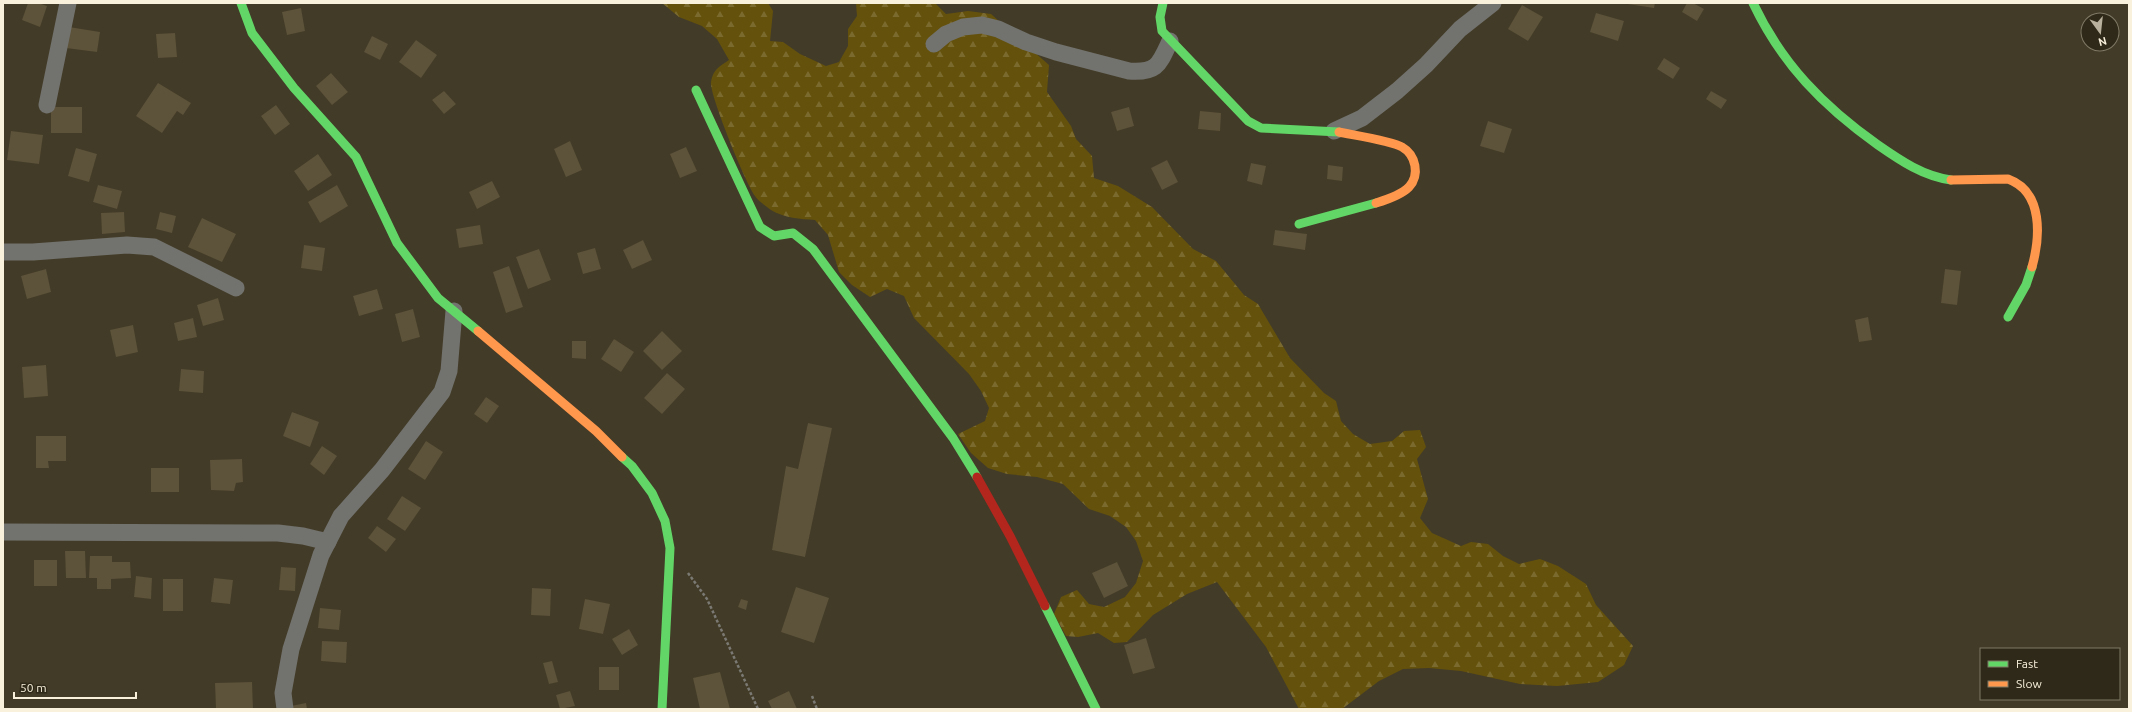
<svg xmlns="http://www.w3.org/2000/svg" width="2132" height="712" font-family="Ubuntu,sans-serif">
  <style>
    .forest { fill: url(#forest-firs) }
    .building { fill: #5d523a }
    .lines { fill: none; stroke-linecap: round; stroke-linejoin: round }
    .path { stroke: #7b7973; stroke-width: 2.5; stroke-dasharray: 3 2; stroke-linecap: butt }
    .street { stroke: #72726e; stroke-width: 17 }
    .fast { stroke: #63d668; stroke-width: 9 }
    .slow { stroke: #ff974d; stroke-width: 9 }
    .jam { stroke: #b3261e; stroke-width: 9 }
  </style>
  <defs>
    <pattern id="forest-firs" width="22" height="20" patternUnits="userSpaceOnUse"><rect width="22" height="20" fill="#64510b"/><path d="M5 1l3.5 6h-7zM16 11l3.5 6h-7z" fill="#7b6a2e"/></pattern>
  </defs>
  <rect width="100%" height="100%" fill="#423b27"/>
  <path class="forest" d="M 662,3 L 768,3 L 773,11 L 770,41 L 783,42 L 800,54 L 826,66 L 839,62 L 848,46 L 848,29 L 857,16 L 856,3 L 935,3 L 946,14 L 968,11 L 991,14 L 1049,65 L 1047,92 L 1071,126 L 1076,139 L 1092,156 L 1094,178 L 1118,186 L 1152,207 L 1193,249 L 1216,261 L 1244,295 L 1258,304 L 1290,358 L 1324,393 L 1336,401 L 1341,421 L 1353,434 L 1370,444 L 1392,441 L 1404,431 L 1420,430 L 1426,447 L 1417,459 L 1428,499 L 1420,518 L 1432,533 L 1461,546 L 1471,542 L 1488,544 L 1503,556 L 1519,564 L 1540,559 L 1558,566 L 1586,584 L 1596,605 L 1633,646 L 1624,665 L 1598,682 L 1557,686 L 1520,684 L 1461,671 L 1429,668 L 1403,669 L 1379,681 L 1342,709 L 1299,709 L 1266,647 L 1217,582 L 1187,594 L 1153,615 L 1127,642 L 1114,643 L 1098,633 L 1078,637 L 1066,636 L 1054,614 L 1061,597 L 1077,590 L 1089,604 L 1104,607 L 1125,597 L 1136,583 L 1143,561 L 1136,541 L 1126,527 L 1110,516 L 1089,509 L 1063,484 L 1037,477 L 1007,474 L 988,468 L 971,453 L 958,434 L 985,421 L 989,408 L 981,391 L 969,374 L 914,318 L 904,296 L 887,289 L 870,297 L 852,285 L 839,272 L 828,235 L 815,220 C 801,219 784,218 771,210 C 766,206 758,201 755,196 C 746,184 709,94 711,82 C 713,69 720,66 729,60 L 717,39 L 702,26 L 679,17 Z"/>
  <g class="building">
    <polygon points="28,3 38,3 47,6 40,27 22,20"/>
    <polygon points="1621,3 1655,3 1654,8"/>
    <polygon points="1687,3 1693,3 1704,9 1697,21 1682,12"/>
    <polygon points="1522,5 1543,17 1528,41 1508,29"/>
    <polygon points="301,8 305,31 287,35 282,12"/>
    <polygon points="1596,13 1624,21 1618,41 1590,32"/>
    <polygon points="69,27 100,32 97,52 66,48"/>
    <polygon points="175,33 177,57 158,58 156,34"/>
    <polygon points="372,36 388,44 380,60 364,52"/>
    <polygon points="416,40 437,55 421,78 399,62"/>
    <polygon points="1664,58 1680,68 1673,79 1657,69"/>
    <polygon points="331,73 348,92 332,105 316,86"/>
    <polygon points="158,83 191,103 183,115 177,111 162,133 136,116"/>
    <polygon points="444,91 456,104 444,114 432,100"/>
    <polygon points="1711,91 1727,100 1721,109 1706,99"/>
    <polygon points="276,105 290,124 275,135 261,116"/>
    <rect x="51" y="107" width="31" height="26"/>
    <polygon points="1129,107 1134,126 1117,131 1111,112"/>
    <polygon points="1200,111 1221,113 1220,131 1198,129"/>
    <polygon points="1488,121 1512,129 1504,153 1480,146"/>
    <polygon points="11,131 43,135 39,164 7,160"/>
    <polygon points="570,141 582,170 566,177 554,149"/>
    <polygon points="686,147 697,171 680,178 670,154"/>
    <polygon points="76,148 97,154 89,182 68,176"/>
    <polygon points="318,154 332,175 308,191 294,171"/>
    <polygon points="1167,160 1178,182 1162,190 1151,168"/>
    <polygon points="1251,163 1266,166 1262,185 1247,181"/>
    <polygon points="1328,165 1343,167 1342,181 1327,179"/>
    <polygon points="492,181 500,197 477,209 469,192"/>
    <polygon points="98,185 122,191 117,209 93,202"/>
    <polygon points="337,185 348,206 320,223 308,202"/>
    <polygon points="124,212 125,232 102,234 101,213"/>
    <polygon points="160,212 176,216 172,233 156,229"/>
    <polygon points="202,218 236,234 222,262 188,247"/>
    <polygon points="480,225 483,244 459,248 456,229"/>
    <polygon points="1275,230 1307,234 1305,250 1273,245"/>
    <polygon points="643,240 652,260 632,269 623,250"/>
    <polygon points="304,245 325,248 322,271 301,268"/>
    <polygon points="595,248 601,269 583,274 577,253"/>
    <polygon points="539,249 551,280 528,289 516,257"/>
    <polygon points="509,266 523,307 506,313 493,272"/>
    <polygon points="46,269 51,292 27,299 21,276"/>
    <polygon points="1945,269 1961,271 1957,305 1941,303"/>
    <polygon points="377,289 383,309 359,316 353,296"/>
    <polygon points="218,298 224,320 203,326 197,305"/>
    <polygon points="413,309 420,337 402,342 395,314"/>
    <polygon points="1868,317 1872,340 1859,342 1855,320"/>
    <polygon points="193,318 197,337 178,341 174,323"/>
    <polygon points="133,325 138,352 116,357 110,330"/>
    <polygon points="662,331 682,351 662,370 643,351"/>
    <polygon points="614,339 634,352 621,372 601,359"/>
    <polygon points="572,341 586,341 586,359 572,358"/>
    <polygon points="46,365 48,396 24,398 22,367"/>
    <polygon points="181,369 204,371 203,393 179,391"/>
    <polygon points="667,373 685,389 662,414 644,398"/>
    <polygon points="486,397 499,406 487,423 474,414"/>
    <polygon points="292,412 319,422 310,447 283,436"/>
    <polygon points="808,423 832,428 805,557 772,550 786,466 798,469"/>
    <polygon points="36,436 66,436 66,461 48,461 49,468 36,468"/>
    <polygon points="426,441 443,452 425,480 408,469"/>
    <polygon points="322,446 337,456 324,475 310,464"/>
    <polygon points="242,459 243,482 236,483 234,491 211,490 210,460"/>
    <rect x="151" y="468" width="28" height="24"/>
    <polygon points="402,496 421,508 405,531 387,519"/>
    <polygon points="377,526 396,539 386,552 368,538"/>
    <polygon points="65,551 85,551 86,578 66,578"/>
    <polygon points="90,556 112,556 112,562 130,562 131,578 111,579 111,589 97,589 97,578 89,578"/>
    <rect x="34" y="560" width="23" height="26"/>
    <polygon points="1117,562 1128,586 1104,598 1092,573"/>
    <polygon points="281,567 296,568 295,591 279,590"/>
    <polygon points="136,576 152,578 151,599 134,597"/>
    <polygon points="214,578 233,580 230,604 211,602"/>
    <rect x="163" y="579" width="20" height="32"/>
    <polygon points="796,587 829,598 814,643 781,632"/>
    <polygon points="532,588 551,589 550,616 531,615"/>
    <polygon points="585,599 610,604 603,634 579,629"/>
    <polygon points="741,599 748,601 746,610 738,607"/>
    <polygon points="320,608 341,610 339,630 318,628"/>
    <polygon points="629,629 638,645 622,655 612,639"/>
    <polygon points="1146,638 1155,668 1133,674 1124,645"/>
    <polygon points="322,641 347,642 346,663 321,661"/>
    <polygon points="552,661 558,682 549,684 543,663"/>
    <rect x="599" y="667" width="20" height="23"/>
    <polygon points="720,672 730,709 700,709 693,678"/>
    <polygon points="252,682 253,709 216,709 215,683"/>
    <polygon points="570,691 575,706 560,709 556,695"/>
    <polygon points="789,691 797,709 772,709 768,701"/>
    <polygon points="306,703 307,709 291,709 291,706"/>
  </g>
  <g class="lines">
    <g class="path">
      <polyline points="688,573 707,599 758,709"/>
      <polyline points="812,696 817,709"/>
    </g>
    <g class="street">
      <path d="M 934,44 L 946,34 L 963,27 L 982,25 L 998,29 L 1026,42 L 1056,52 L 1129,71 C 1157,73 1159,65 1170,41"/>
      <polyline points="47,105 68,3"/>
      <polyline points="1334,131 1362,118 1397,91 1426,65 1460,29 1493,3"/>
      <polyline points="3,252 33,252 127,245 154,247 236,288"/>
      <polyline points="3,532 278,533 303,536 328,542"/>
      <polyline points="285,709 283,693 291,649 321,555 341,516 382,470 442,392 449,371 454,311"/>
    </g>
    <g class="fast">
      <polyline points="241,3 252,33 294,88 356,157 397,243 438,298 478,331"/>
      <polyline points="1163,3 1160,17 1162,31 1248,121 1261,128 1339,132"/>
      <path d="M 1753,3 C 1782,64 1823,106 1878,145 C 1901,161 1923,176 1951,180"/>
      <polyline points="696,90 760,227 774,236 793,233 813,249 953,438 977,477"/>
      <polyline points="1299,224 1376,203"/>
      <polyline points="2008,317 2026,285 2032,267"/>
      <polyline points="622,457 632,466 652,493 665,521 670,548 662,709"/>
      <polyline points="1045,606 1096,709"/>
    </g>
    <g class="slow">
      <path d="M 1339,132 C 1353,135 1392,141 1402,147 C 1416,155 1420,175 1409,187 C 1402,194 1386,200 1376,203"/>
      <path d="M 1951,180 L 2008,179 C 2044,192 2040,238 2032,267"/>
      <polyline points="478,331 596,431 622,457"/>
    </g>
    <polyline class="jam" points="977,477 1010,536 1045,606"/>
  </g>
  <rect width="2132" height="712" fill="none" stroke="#f9f1dc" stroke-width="8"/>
  <rect x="1980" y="648" width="140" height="52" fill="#2e2918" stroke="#7f7966"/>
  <rect x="1988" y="661" width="20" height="6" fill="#63d668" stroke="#7f7966"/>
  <text x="2016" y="668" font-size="12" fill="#f9f1dc">Fast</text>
  <rect x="1988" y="681" width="20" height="6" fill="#ff974d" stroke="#7f7966"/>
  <text x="2016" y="688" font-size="12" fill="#f9f1dc">Slow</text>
  <g transform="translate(2100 32) rotate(165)"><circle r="19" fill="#2e2918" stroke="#7f7966"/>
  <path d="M0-3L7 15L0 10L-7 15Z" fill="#b9b19d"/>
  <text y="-6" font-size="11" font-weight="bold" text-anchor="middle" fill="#f9f1dc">N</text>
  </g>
  <path d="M14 692v6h122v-6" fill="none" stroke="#f9f1dc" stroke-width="2"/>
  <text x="20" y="692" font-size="12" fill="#f9f1dc" stroke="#2e2918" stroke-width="3" paint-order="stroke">50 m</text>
</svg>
